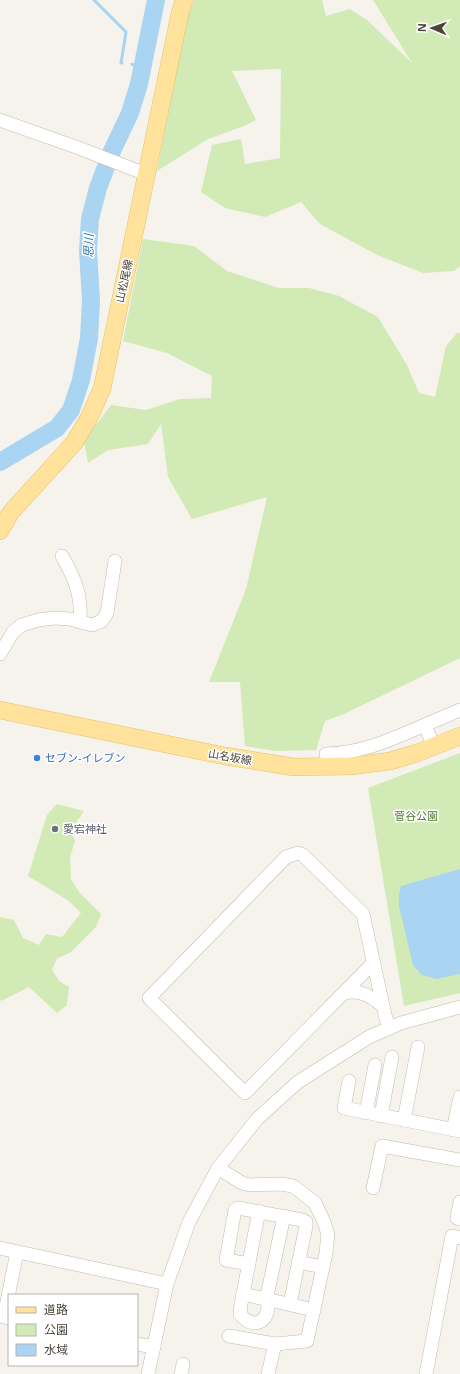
<svg xmlns="http://www.w3.org/2000/svg" width="460" height="1374" font-family="'Open Sans','Noto Sans JP',sans-serif">
  <style>
    .green { fill: #d2eab5 }
    .water { fill: #a9d4f2 }
    .lines { fill: none; stroke-linecap: round; stroke-linejoin: round }
    .stream { stroke: #a9d4f2; stroke-width: 3 }
    .river { stroke: #a9d4f2; stroke-width: 18 }
    .minor-casing { stroke: #c2bbae; stroke-width: 14 }
    .major-casing { stroke: #e6c16a; stroke-width: 18 }
    .minor { stroke: #fff; stroke-width: 13 }
    .major { stroke: #ffe39c; stroke-width: 17 }
    .shop-dot { fill: #3f7fe0; stroke: #fff; stroke-width: 1.5 }
    .worship-dot { fill: #6b7280; stroke: #fff; stroke-width: 1.5 }
    .labels { text-anchor: middle; stroke-width: 3; stroke-linejoin: round; paint-order: stroke }
    .street-label { font-size: 11px; fill: #4b4439; stroke: #fff }
    .shop-label { font-size: 11px; fill: #366cbe; stroke: #fff; text-anchor: start }
    .park-label { font-size: 11px; fill: #4a7f2a; stroke: #fff }
    .worship-label { font-size: 11px; fill: #5b616d; stroke: #fff; text-anchor: start }
    .water-label { font-size: 12px; font-style: italic; fill: #2e7ab2; stroke: #fff }
  </style>
  <rect width="100%" height="100%" fill="#f6f3ec"/>
  <g class="green">
    <polygon points="194,0 322,0 326,16 350,9 367,20 412,63 373,0 460,0 460,266 454,271 423,273 377,255 320,224 301,202 265,217 225,208 201,192 212,145 241,139 245,164 280,158 281,69 232,71 256,120 244,126 208,139 157,171 186,21"/>
    <polygon points="143,239 194,246 227,271 279,288 309,288 339,296 378,317 407,365 419,393 435,397 446,346 457,333 460,333 460,658 344,714 325,721 316,750 275,751 245,746 240,682 209,682 246,589 267,497 192,519 168,477 161,424 148,444 108,450 88,463 84,441 111,405 146,410 180,399 211,398 212,376 167,353 123,341"/>
    <polygon points="460,753 460,993 404,1006 368,788"/>
    <polygon points="57,804 84,811 71,830 75,841 70,857 71,879 79,892 101,914 96,927 70,953 57,958 52,970 59,981 69,987 67,1005 57,1013 29,987 1,1001 0,1000 0,917 14,920 23,938 39,945 46,934 62,937 81,913 69,901 28,876 47,815"/>
  </g>
  <polygon class="water" points="460,869 460,974 437,979 422,975 413,965 399,906 399,895 401,886"/>
  <g class="lines">
    <g class="stream">
      <polyline points="94,0 126,32 121,63 122,63"/>
      <polyline points="132,64 142,70"/>
    </g>
    <polyline class="river" points="0,462 57,428 71,410 81,380 89,338 91,301 88,250 90,219 98,188 112,151 130,113 139,84 156,0"/>
    <g class="minor-casing">
      <g id="minor">
        <polyline points="0,120 76,147 146,174"/>
        <path d="M 62,556 C 75,579 82,595 80,622"/>
        <polyline points="0,654 13,632 22,625 38,620 54,618 70,619 92,625 102,621 107,613 115,561"/>
        <polyline points="434,747 425,725 460,710"/>
        <path d="M 326,754 C 363,753 392,739 425,725"/>
        <polyline points="374,962 245,1093 149,998 286,857 298,853 303,855 363,914 385,1015 389,1028"/>
        <path d="M 344,993 C 359,989 371,996 383,1006"/>
        <polyline points="349,1081 344,1108 460,1131"/>
        <polyline points="366,1113 375,1065"/>
        <polyline points="381,1116 392,1057"/>
        <polyline points="404,1120 418,1047"/>
        <polyline points="453,1130 460,1097"/>
        <polyline points="218,1168 242,1183 250,1185 281,1184 293,1186 315,1203 324,1222 328,1234 326,1253 307,1341 275,1344 229,1336"/>
        <polyline points="373,1188 382,1146 460,1160"/>
        <polyline points="460,1202 457,1218 460,1219"/>
        <path d="M 259,1211 L 241,1304 L 240,1314 C 250,1327 265,1326 268,1309 C 268,1305 267,1300 267,1296 L 284,1216"/>
        <polyline points="0,1248 167,1284"/>
        <polyline points="298,1262 323,1267"/>
        <polyline points="249,1264 226,1260 235,1210 238,1208 302,1220 306,1222 306,1226 290,1304"/>
        <polyline points="243,1294 314,1310"/>
        <polyline points="9,1318 4,1317 17,1252"/>
        <polyline points="137,1344 154,1347"/>
        <polyline points="148,1374 167,1284 189,1222 218,1168 257,1119 298,1082 369,1037 401,1023 460,1007"/>
        <polyline points="181,1374 183,1364"/>
        <polyline points="268,1374 275,1344"/>
        <polyline points="426,1374 452,1236 460,1238"/>
      </g>
    </g>
    <g class="major-casing">
      <g id="major">
        <polyline points="0,531 11,512 74,443 89,418 102,389 180,13 184,0"/>
        <polyline points="0,710 225,756 294,767 351,766 390,761 417,753 460,736"/>
      </g>
    </g>
    <use href="#minor" class="minor"/>
    <use href="#major" class="major"/>
  </g>
  <circle class="shop-dot" cx="37" cy="758" r="4"/>
  <circle class="worship-dot" cx="55" cy="829" r="4"/>
  <g class="labels">
    <g class="street-label">
      <text transform="translate(124 281) rotate(-78)" y="4">山松尾線</text>
      <text transform="translate(230 757) rotate(10)" y="4">山名坂線</text>
    </g>
    <g class="shop-label">
      <text x="45" y="762">セブン-イレブン</text>
    </g>
    <g class="park-label">
      <text x="416" y="820">菅谷公園</text>
    </g>
    <g class="worship-label">
      <text x="63" y="833">愛宕神社</text>
    </g>
    <g class="water-label">
      <text transform="translate(89 246) rotate(-89)" y="4">思川</text>
    </g>
  </g>
  <rect x="8" y="1294" width="130" height="72" fill="#ffffff" stroke="#b7b4b0"/>
  <rect x="16" y="1307" width="20" height="6" fill="#ffe39c" stroke="#b7b4b0"/>
  <text x="44" y="1314" font-size="12" fill="#4b4439">道路</text>
  <rect x="16" y="1324" width="20" height="12" fill="#d2eab5" stroke="#b7b4b0"/>
  <text x="44" y="1334" font-size="12" fill="#4b4439">公園</text>
  <rect x="16" y="1344" width="20" height="12" fill="#a9d4f2" stroke="#b7b4b0"/>
  <text x="44" y="1354" font-size="12" fill="#4b4439">水域</text>
  <g transform="translate(432 28) rotate(272)" stroke="#ffffff" stroke-width="3" paint-order="stroke">
  <path d="M0-3L7 15L0 10L-7 15Z" fill="#4b4439"/>
  <text y="-6" font-size="11" font-weight="bold" text-anchor="middle" fill="#4b4439">N</text>
  </g>
</svg>
